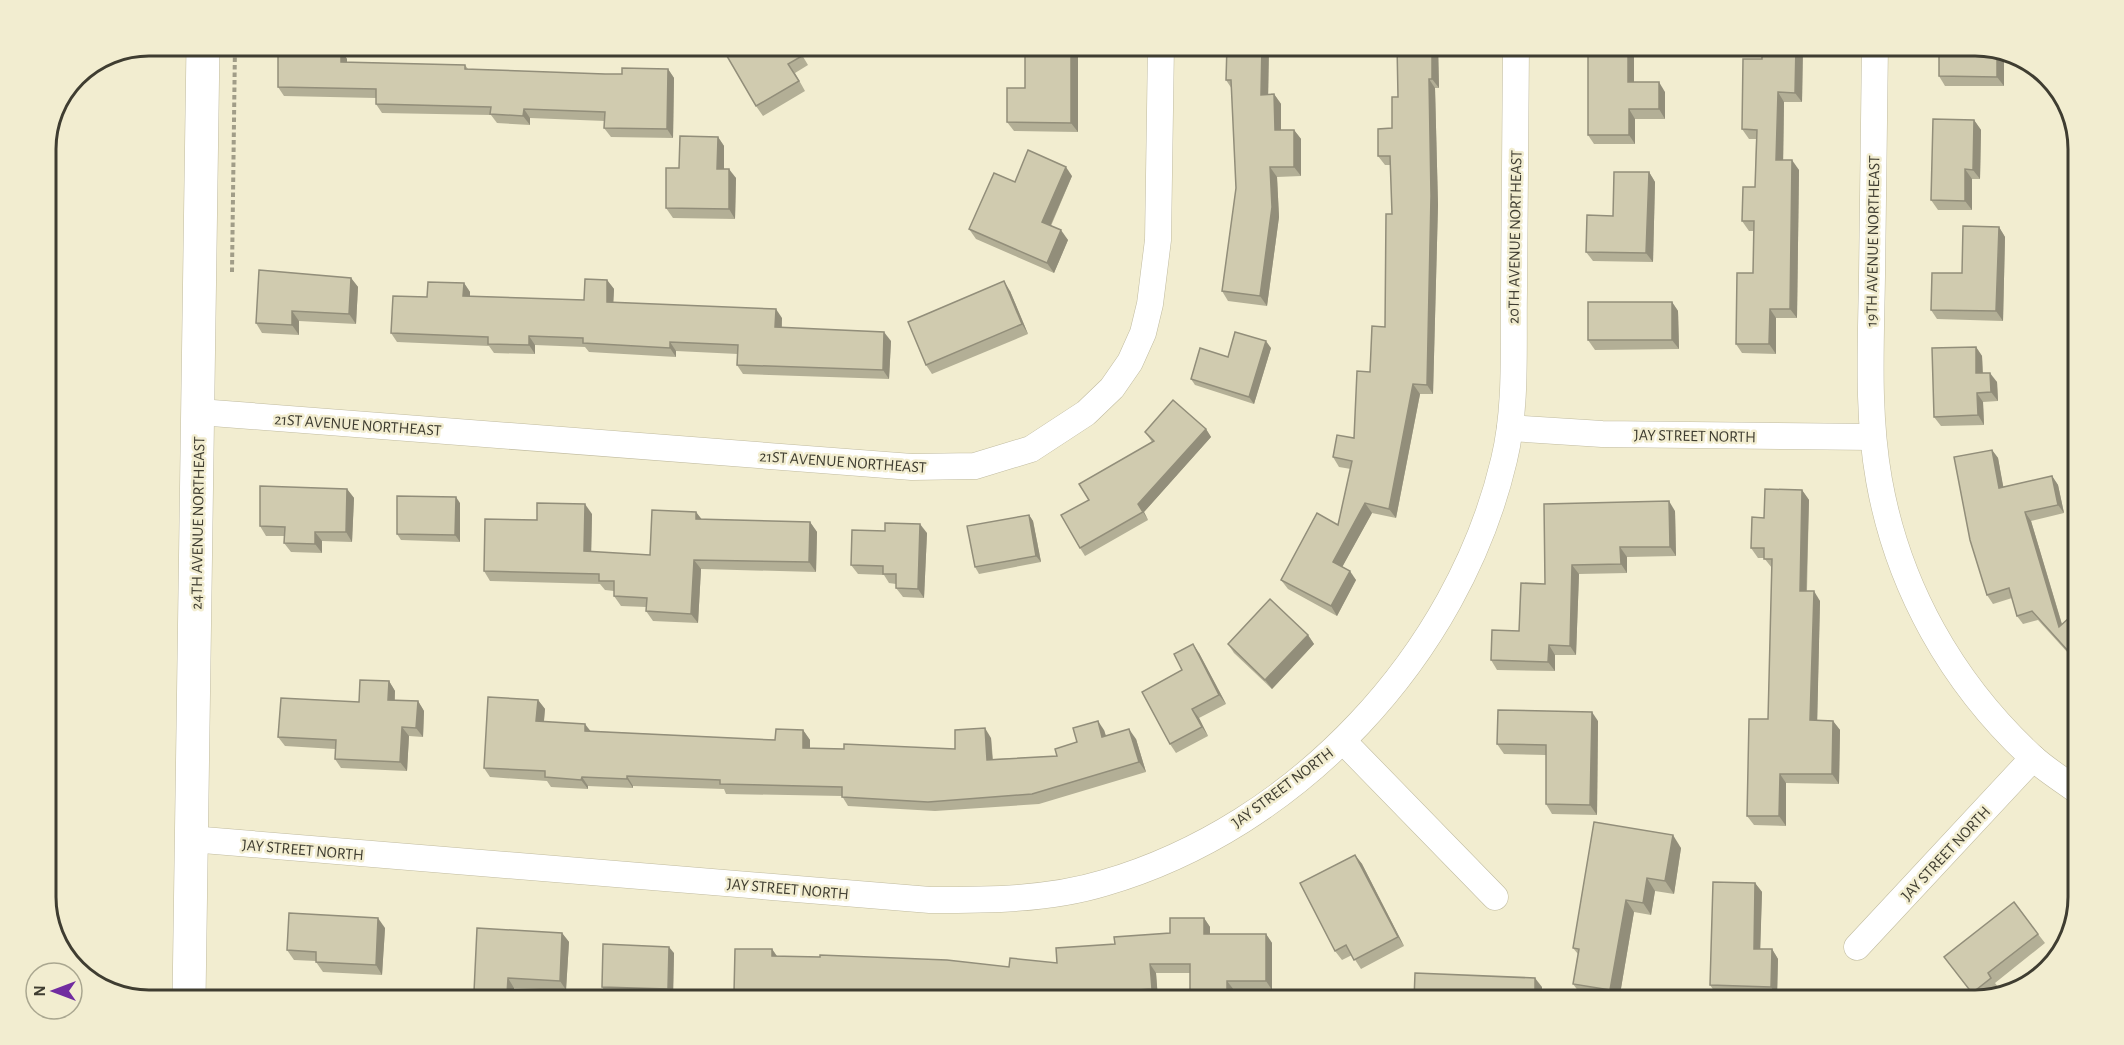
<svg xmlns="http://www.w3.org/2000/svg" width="2124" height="1045" font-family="'Alegreya Sans',sans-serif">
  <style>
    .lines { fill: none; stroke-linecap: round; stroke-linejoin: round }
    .street-casing { stroke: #c0bb9f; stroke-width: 27 }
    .secondary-casing { stroke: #c0bb9f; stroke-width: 34 }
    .path { stroke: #a19d88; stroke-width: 4; stroke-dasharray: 4.5 3; stroke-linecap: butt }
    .street { stroke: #fff; stroke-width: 26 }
    .secondary { stroke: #fff; stroke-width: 33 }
    .wall { fill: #b3af96 }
    .shaded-wall { fill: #928e7a }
    .building { fill: #d0cbaf; stroke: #928e7a; stroke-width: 1.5 }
    .labels { text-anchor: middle; stroke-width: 5; stroke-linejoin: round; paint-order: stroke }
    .street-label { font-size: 16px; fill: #3f3d31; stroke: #f2edd0 }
    .rim { fill: none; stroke: #3f3d31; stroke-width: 3 }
  </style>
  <rect width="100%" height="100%" fill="#f2edd0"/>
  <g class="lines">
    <g class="street-casing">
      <g id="street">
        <path d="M 1875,45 C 1874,122 1873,199 1872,276 C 1871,344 1867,413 1879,480 C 1898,587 1952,683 2032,757 C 2046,770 2063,780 2079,792"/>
        <polyline points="199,412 912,467 975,466 1031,449 1086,413 1112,388 1130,362 1143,333 1150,304 1158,240 1161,45"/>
        <polyline points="1510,428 1602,434 1873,437"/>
        <polyline points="1344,742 1495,897"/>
        <path d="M 191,839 L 930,900 C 988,900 1048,900 1104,883 C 1297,827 1458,655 1504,460 C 1517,406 1513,347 1514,292 C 1515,210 1515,127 1516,45"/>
        <polyline points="1857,947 2033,758"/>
      </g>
    </g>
    <g class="secondary-casing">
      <polyline id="secondary" points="189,1000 203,45"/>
    </g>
    <polyline class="path" points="232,272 235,45"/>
    <use href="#street" class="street"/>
    <use href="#secondary" class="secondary"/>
  </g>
  <g class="wall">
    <polygon points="734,45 796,45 808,65 795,73 805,91 763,116 756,106"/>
    <polygon points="1078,45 1078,132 1014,131 1007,122 1025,88"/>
    <polygon points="1227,45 1269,45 1268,94 1274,94 1281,104 1281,130 1294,130 1301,139 1301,176 1277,177 1279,217 1267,306 1228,301 1222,291 1236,188 1232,89 1226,80"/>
    <polygon points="1397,45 1438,45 1439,88 1435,88 1438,205 1433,394 1420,394 1396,518 1372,513 1342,567 1356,580 1337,616 1288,589 1281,580 1338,525 1351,469 1339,467 1333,457 1354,438 1370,372 1385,327 1392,214 1391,165 1385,165 1378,156 1392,128 1398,97"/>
    <polygon points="1634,45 1634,82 1665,92 1665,119 1635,119 1635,144 1594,144 1588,135"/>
    <polygon points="1762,45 1803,45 1802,102 1784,102 1783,160 1799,170 1797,318 1776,318 1776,354 1742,353 1736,344 1753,273 1754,231 1749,231 1742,221 1755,187 1756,139 1749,139 1742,129 1762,59"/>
    <polygon points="1975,45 2004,52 2004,86 1945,86 1939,76"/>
    <polygon points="341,50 347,59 347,62 465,65 468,69 605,74 622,74 668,69 674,78 673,138 611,137 604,128 605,121 530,118 530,125 497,123 491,115 382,113 376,104 376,98 284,96 278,87"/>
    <polygon points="1974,120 1981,130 1980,179 1972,179 1972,210 1938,210 1931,200"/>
    <polygon points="718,137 724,146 724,169 736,178 735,219 673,218 666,208 679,168"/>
    <polygon points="1649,172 1655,182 1653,262 1593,261 1586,252 1613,216"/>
    <polygon points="1072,176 1051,226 1068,240 1054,273 976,239 969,229 1015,182"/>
    <polygon points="1999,227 2005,237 2003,321 1937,319 1931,310 1962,273"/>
    <polygon points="351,278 358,287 356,324 299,321 299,335 262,333 256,323"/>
    <polygon points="607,280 614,289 613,302 782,318 782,328 891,341 889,379 743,374 737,365 738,354 676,351 676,357 589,352 585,347 535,345 535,354 494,353 489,346 397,342 391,333 427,297 464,283 470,292 470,296 584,300"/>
    <polygon points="1010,291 1028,334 932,374 926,365"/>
    <polygon points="1672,302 1678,311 1679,349 1595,350 1588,340"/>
    <polygon points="1976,347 1982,356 1983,373 1997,382 1998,401 1983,402 1984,425 1941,426 1934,417"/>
    <polygon points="1271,348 1254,404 1195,385 1191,379 1228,357"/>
    <polygon points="1206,429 1211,437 1144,512 1148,520 1085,556 1080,548 1089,500 1152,442 1145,432"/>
    <polygon points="1992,450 1998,458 2003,487 2052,476 2058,485 2064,513 2031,521 2062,624 2079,609 2079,665 2038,620 2023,624 2017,616 2012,598 1993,604 1987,595"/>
    <polygon points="347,489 354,498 352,542 322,541 322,553 291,552 284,543 285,536 266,536 260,526"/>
    <polygon points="1802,490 1809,500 1807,591 1820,601 1817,720 1833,721 1840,730 1839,784 1786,783 1786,826 1754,825 1747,816 1768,719 1772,568 1764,558 1758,558 1751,548 1764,518"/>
    <polygon points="460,503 460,542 401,540 397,534"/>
    <polygon points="1544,504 1675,511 1676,556 1627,557 1627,573 1579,574 1576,655 1555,655 1555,671 1497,670 1491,660 1519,631 1545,584"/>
    <polygon points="696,512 702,520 810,522 817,532 816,572 701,569 698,623 653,621 646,611 646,607 621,606 614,596 614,591 605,590 600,584 490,581 484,571 537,520 592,514 591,552 650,555"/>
    <polygon points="1029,515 1033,521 1041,562 979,574 975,567"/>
    <polygon points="927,533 924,598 903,597 896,588 896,584 889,583 884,575 858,574 851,565"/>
    <polygon points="1308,635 1314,644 1272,689 1234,653 1228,644"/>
    <polygon points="1199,653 1226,704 1199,718 1208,736 1176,753 1170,744 1182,670"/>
    <polygon points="389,681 395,691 395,700 418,701 424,711 423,737 409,736 407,771 341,768 335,759 335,749 285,746 278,737 359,702"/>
    <polygon points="538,700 545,709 544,721 590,731 775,740 803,730 810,740 810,748 844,749 955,749 991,738 993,759 1057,756 1077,742 1104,730 1106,736 1136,739 1146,772 1039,804 935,811 848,806 842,796 726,794 724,789 633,786 633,788 588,786 588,789 551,787 547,781 490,777 484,768"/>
    <polygon points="1598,721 1597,815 1552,814 1546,804 1546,755 1504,754 1497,744"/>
    <polygon points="1594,822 1681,848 1674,894 1655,891 1651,915 1634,912 1619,1000 1606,1000 1582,996 1573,984 1578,954 1573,948"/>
    <polygon points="1355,855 1362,864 1404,946 1361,969 1352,955 1342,960 1335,951"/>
    <polygon points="1755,883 1762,892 1760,949 1772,949 1778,959 1777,996 1717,995 1710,985"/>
    <polygon points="1204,918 1210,927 1210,934 1266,934 1272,943 1272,990 1234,990 1234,1000 1193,1000 1190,997 1190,973 1156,973 1158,999 1145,1000 739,1000 734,993 772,949 777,956 1009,967 1057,963 1115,944 1170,933"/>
    <polygon points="385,928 382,975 323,972 316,962 316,961 294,960 287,950"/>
    <polygon points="562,933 569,942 566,990 514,988 514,1000 480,1000 474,992"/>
    <polygon points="2038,934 2045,943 1995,983 1998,987 1985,997 1977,1000 1944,957"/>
    <polygon points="674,953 673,996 606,993 602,987"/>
  </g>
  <g class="shaded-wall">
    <polygon points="1071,45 1078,45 1078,132 1071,123"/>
    <polygon points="1262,45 1269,45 1268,104 1261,95"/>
    <polygon points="1432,45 1438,45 1439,88 1432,79"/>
    <polygon points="1628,45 1634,45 1634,92 1628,82"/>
    <polygon points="1796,45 1803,45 1802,102 1795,93"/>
    <polygon points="341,50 347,59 347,71 341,62"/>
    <polygon points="1997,50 2004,52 2004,86 1997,77"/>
    <polygon points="668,69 674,78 673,138 667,129"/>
    <polygon points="1429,79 1435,88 1438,205 1433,394 1427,385"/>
    <polygon points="1659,82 1665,92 1665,119 1659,109"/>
    <polygon points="1778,92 1784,102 1783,169 1776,160"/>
    <polygon points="1274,94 1281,104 1281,139 1275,130"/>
    <polygon points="524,109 530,118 530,125 523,116"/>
    <polygon points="1629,109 1635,119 1635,144 1629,135"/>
    <polygon points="1974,120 1981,130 1980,179 1973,170"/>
    <polygon points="1294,130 1301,139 1301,176 1294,167"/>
    <polygon points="718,137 724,146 724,178 717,169"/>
    <polygon points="1792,160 1799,170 1797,318 1790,309"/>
    <polygon points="1066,167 1072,176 1048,231 1042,222"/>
    <polygon points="1270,167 1277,177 1279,217 1267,306 1260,296"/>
    <polygon points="729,169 736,178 735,219 729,209"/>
    <polygon points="1965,169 1972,179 1972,210 1965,201"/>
    <polygon points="1649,172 1655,182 1653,262 1646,253"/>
    <polygon points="1999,227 2005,237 2003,321 1996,311"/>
    <polygon points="1061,230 1068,240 1054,273 1047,263"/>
    <polygon points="351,278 358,287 356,324 349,314"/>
    <polygon points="607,280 614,289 613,311 607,302"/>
    <polygon points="1004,281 1010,291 1028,334 1022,324"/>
    <polygon points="464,283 470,292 470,305 463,296"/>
    <polygon points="1672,302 1678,311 1679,349 1672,340"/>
    <polygon points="776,309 782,318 781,336 775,327"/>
    <polygon points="1770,309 1776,318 1776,354 1769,344"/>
    <polygon points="292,311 299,321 299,335 292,325"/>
    <polygon points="884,332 891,341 889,379 883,370"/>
    <polygon points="529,336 535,345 535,354 529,345"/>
    <polygon points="1266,341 1271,348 1254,404 1249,397"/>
    <polygon points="670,342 676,351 676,357 670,348"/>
    <polygon points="1976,347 1982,356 1983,383 1976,373"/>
    <polygon points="1990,373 1997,382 1998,401 1991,392"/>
    <polygon points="1413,384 1420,394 1396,518 1389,509"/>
    <polygon points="1977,393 1983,402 1984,425 1978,415"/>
    <polygon points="1206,429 1211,437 1144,512 1148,520 1138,504"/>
    <polygon points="1992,450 1998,458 2005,496 1999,488"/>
    <polygon points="2052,476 2058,485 2064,513 2058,505"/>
    <polygon points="347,489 354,498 352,542 346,532"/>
    <polygon points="1802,490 1809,500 1806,600 1800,591"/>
    <polygon points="456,497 460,503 460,542 455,535"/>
    <polygon points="1669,501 1675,511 1676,556 1670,547"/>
    <polygon points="1365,503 1372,513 1340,571 1333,562"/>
    <polygon points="585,504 592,514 591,561 584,551"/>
    <polygon points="696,512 703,521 696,519"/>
    <polygon points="2025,512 2031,521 2065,635 2059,627"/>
    <polygon points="1029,515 1033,521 1041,562 1036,556"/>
    <polygon points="810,522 817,532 816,572 809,562"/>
    <polygon points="920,524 927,533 924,598 918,589"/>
    <polygon points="315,532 322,541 322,553 315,544"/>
    <polygon points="1620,547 1627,557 1627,573 1621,564"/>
    <polygon points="694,560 701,569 698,623 691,614"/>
    <polygon points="1572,565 1579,574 1576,655 1570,646"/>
    <polygon points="1350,571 1356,580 1337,616 1331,606"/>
    <polygon points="1814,591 1820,601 1817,730 1810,720"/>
    <polygon points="1308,635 1314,644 1272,689 1265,680"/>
    <polygon points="1193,644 1199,653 1226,704 1219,695"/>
    <polygon points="1549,645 1555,655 1555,671 1548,662"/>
    <polygon points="389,681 395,691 394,709 388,700"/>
    <polygon points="538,700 545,709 543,730 536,721"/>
    <polygon points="418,701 424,711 423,737 416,728"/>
    <polygon points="1192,709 1199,718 1208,736 1202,727"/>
    <polygon points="1592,712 1598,721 1597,815 1590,805"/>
    <polygon points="1098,721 1104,730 1109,746 1102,737"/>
    <polygon points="1833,721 1840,730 1839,784 1832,774"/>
    <polygon points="585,724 592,733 585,731"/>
    <polygon points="402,727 409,736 407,771 400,762"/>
    <polygon points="985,728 991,738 993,769 987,760"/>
    <polygon points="1129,729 1136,739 1146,772 1139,762"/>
    <polygon points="803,730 810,740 810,757 803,748"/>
    <polygon points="1780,774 1786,783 1786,826 1779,816"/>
    <polygon points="627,776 633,786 633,788 627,779"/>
    <polygon points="582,777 588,786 588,789 581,780"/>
    <polygon points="1673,835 1681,848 1674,894 1665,881"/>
    <polygon points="1355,855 1362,864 1404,946 1398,937"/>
    <polygon points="1647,878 1655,891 1651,915 1643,903"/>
    <polygon points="1755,883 1762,892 1760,958 1754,949"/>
    <polygon points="1626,900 1634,912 1619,1000 1617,1000 1610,990"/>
    <polygon points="378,918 385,928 382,975 376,965"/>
    <polygon points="1204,918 1210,927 1210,943 1204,934"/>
    <polygon points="562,933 569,942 566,990 560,981"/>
    <polygon points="1266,934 1272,943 1272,990 1266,981"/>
    <polygon points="669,947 674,953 673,996 668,989"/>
    <polygon points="772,949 778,958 772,956"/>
    <polygon points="1772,949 1778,959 1777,996 1771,987"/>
    <polygon points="1150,964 1156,973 1158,999 1152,989"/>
    <polygon points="508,978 514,988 514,1000 512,1000 507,994"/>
    <polygon points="1535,978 1542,987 1542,1000 1535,1000"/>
    <polygon points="1227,981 1234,990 1234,1000 1230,1000 1227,997"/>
    <polygon points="1138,990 1145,1000 1139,1000"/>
  </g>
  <g class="building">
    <polygon points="734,45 795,45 802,56 788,64 799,81 756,106 724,51"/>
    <polygon points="1025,45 1071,45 1071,123 1007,122 1007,88 1025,88"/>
    <polygon points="1227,45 1262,45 1261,95 1274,94 1275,130 1294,130 1294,167 1270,167 1272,207 1260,296 1222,291 1236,188 1231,80 1226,80"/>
    <polygon points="1397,45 1432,45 1432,79 1429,79 1431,196 1427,385 1413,384 1389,509 1365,503 1333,562 1350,571 1331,606 1281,580 1317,513 1338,525 1352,461 1333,457 1337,435 1354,438 1357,371 1370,372 1372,326 1385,327 1386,214 1392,214 1390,156 1378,156 1378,129 1392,128 1392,97 1398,97"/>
    <polygon points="1588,45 1628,45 1628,82 1659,82 1659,109 1629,109 1629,135 1588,135"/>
    <polygon points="1762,45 1796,45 1795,93 1778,92 1776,160 1792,160 1790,309 1770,309 1769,344 1736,344 1737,273 1753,273 1754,221 1742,221 1743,187 1755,187 1757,130 1742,129 1743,59 1762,59"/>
    <polygon points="1939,45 1975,45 1997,50 1997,77 1939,76"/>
    <polygon points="278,49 341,50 341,62 465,65 465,69 605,74 622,74 622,68 668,69 667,129 604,128 605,112 524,109 523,116 490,114 491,107 376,104 376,89 278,87"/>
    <polygon points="1933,119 1974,120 1973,170 1965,169 1965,201 1931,200"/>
    <polygon points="680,136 718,137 717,169 729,169 729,209 666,208 666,168 679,168"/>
    <polygon points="1028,150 1066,167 1042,222 1061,230 1047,263 969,229 994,173 1015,182"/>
    <polygon points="1614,172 1649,172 1646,253 1586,252 1587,215 1613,216"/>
    <polygon points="1963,226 1999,227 1996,311 1931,310 1932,273 1962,273"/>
    <polygon points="259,270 351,278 349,314 292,311 292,325 256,323"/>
    <polygon points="585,279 607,280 607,302 776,309 775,327 884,332 883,370 737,365 738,345 670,342 670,348 583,343 583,338 529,336 529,345 488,344 488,337 391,333 393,296 427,297 428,282 464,283 463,296 584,300"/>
    <polygon points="1004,281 1022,324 926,365 908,322"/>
    <rect x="1588" y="302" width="84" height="38"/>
    <polygon points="1235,332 1266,341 1249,397 1191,379 1200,348 1228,357"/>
    <polygon points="1976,347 1976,373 1990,373 1991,392 1977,393 1978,415 1934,417 1932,348"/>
    <polygon points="1173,400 1206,429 1138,504 1143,512 1080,548 1061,515 1089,500 1079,484 1154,441 1145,432"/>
    <polygon points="1992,450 1999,488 2052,476 2058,505 2025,512 2059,627 2079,609 2079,663 2032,611 2017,616 2009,588 1987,595 1970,540 1954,457"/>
    <polygon points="260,486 347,489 346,532 315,532 315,544 284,543 285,527 260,526"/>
    <polygon points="1765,489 1802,490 1800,591 1814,591 1810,720 1833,721 1832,774 1780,774 1779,816 1747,816 1749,719 1768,719 1772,559 1764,559 1764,548 1751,548 1752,517 1764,518"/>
    <polygon points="397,496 456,497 455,535 397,534"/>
    <polygon points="1669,501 1670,547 1620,547 1621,564 1572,565 1570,646 1549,645 1548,662 1491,660 1492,630 1519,631 1521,583 1545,584 1544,504"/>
    <polygon points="537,503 585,504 584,551 650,555 652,510 696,512 696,519 810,522 809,562 694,560 691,614 646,611 647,598 614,596 614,581 599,581 599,574 484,571 485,519 537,520"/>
    <polygon points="1029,515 1036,556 975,567 967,526"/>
    <polygon points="885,523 920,524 918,589 896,588 896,574 883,574 883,566 851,565 852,530 885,531"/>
    <polygon points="1270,599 1308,635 1265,680 1228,644"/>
    <polygon points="1193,644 1219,695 1192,709 1202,727 1170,744 1142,692 1182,670 1174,654"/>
    <polygon points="360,680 389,681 388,700 418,701 416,728 402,727 400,762 335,759 336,740 278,737 281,698 359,702"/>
    <polygon points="488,697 538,700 536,721 585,724 585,731 775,740 776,729 803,730 803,748 844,749 844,744 955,749 955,730 985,728 987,760 1057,756 1055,749 1077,742 1073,728 1098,721 1102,737 1129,729 1139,762 1032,794 928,802 842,797 842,787 720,784 720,780 627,776 627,779 582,777 581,780 545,777 545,771 484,768"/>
    <polygon points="1498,710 1592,712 1590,805 1546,804 1546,745 1497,744"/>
    <polygon points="1594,822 1673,835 1665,881 1647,878 1643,903 1626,900 1610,990 1573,984 1579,949 1573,948"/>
    <polygon points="1355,855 1398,937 1354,960 1346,945 1335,951 1300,883"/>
    <polygon points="1713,882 1755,883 1754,949 1772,949 1771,987 1710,985"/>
    <polygon points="2014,902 2038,934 1988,973 1991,978 1972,993 1944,957"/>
    <polygon points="289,913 378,918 376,965 316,962 316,952 287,950"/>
    <polygon points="1170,918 1204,918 1204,934 1266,934 1266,981 1227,981 1227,997 1190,997 1190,964 1150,964 1152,989 1138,990 1139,1000 1108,1000 1108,997 1062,1000 876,1000 877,996 734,993 735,949 772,949 772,956 820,957 820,955 947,960 1009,967 1010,958 1057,963 1056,948 1115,944 1114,937 1170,933"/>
    <polygon points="477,928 562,933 560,981 508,978 507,994 474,992"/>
    <polygon points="603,944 669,947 668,989 602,987"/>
    <polygon points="1415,973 1535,978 1535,1000 1414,1000"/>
  </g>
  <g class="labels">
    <g class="street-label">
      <text transform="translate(1514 237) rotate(-89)" y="6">20TH AVENUE NORTHEAST</text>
      <text transform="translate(1872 241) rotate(-89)" y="6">19TH AVENUE NORTHEAST</text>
      <text transform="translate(358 424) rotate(4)" y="6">21ST AVENUE NORTHEAST</text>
      <text transform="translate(1695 435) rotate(1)" y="6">JAY STREET NORTH</text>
      <text transform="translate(843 461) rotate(4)" y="6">21ST AVENUE NORTHEAST</text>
      <text transform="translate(197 523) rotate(-89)" y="6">24TH AVENUE NORTHEAST</text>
      <text transform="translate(1282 787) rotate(-37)" y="6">JAY STREET NORTH</text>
      <text transform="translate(303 849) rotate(5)" y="6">JAY STREET NORTH</text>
      <text transform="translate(1945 853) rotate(-47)" y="6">JAY STREET NORTH</text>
      <text transform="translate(788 888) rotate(5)" y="6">JAY STREET NORTH</text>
    </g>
  </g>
  <path d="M0 0H2124V1045H0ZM149 56H1975A93 93 0 0 1 2068 149V897A93 93 0 0 1 1975 990H149A93 93 0 0 1 56 897V149A93 93 0 0 1 149 56Z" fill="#f2edd0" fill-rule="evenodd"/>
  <path class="rim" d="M149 56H1975A93 93 0 0 1 2068 149V897A93 93 0 0 1 1975 990H149A93 93 0 0 1 56 897V149A93 93 0 0 1 149 56Z"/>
  <g transform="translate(54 991) rotate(270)"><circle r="28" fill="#f2edd0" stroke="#aaa790" stroke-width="1.5"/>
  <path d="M0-4.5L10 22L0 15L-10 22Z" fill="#712ca0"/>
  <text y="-9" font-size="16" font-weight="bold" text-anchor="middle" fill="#3f3d31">N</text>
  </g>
</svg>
